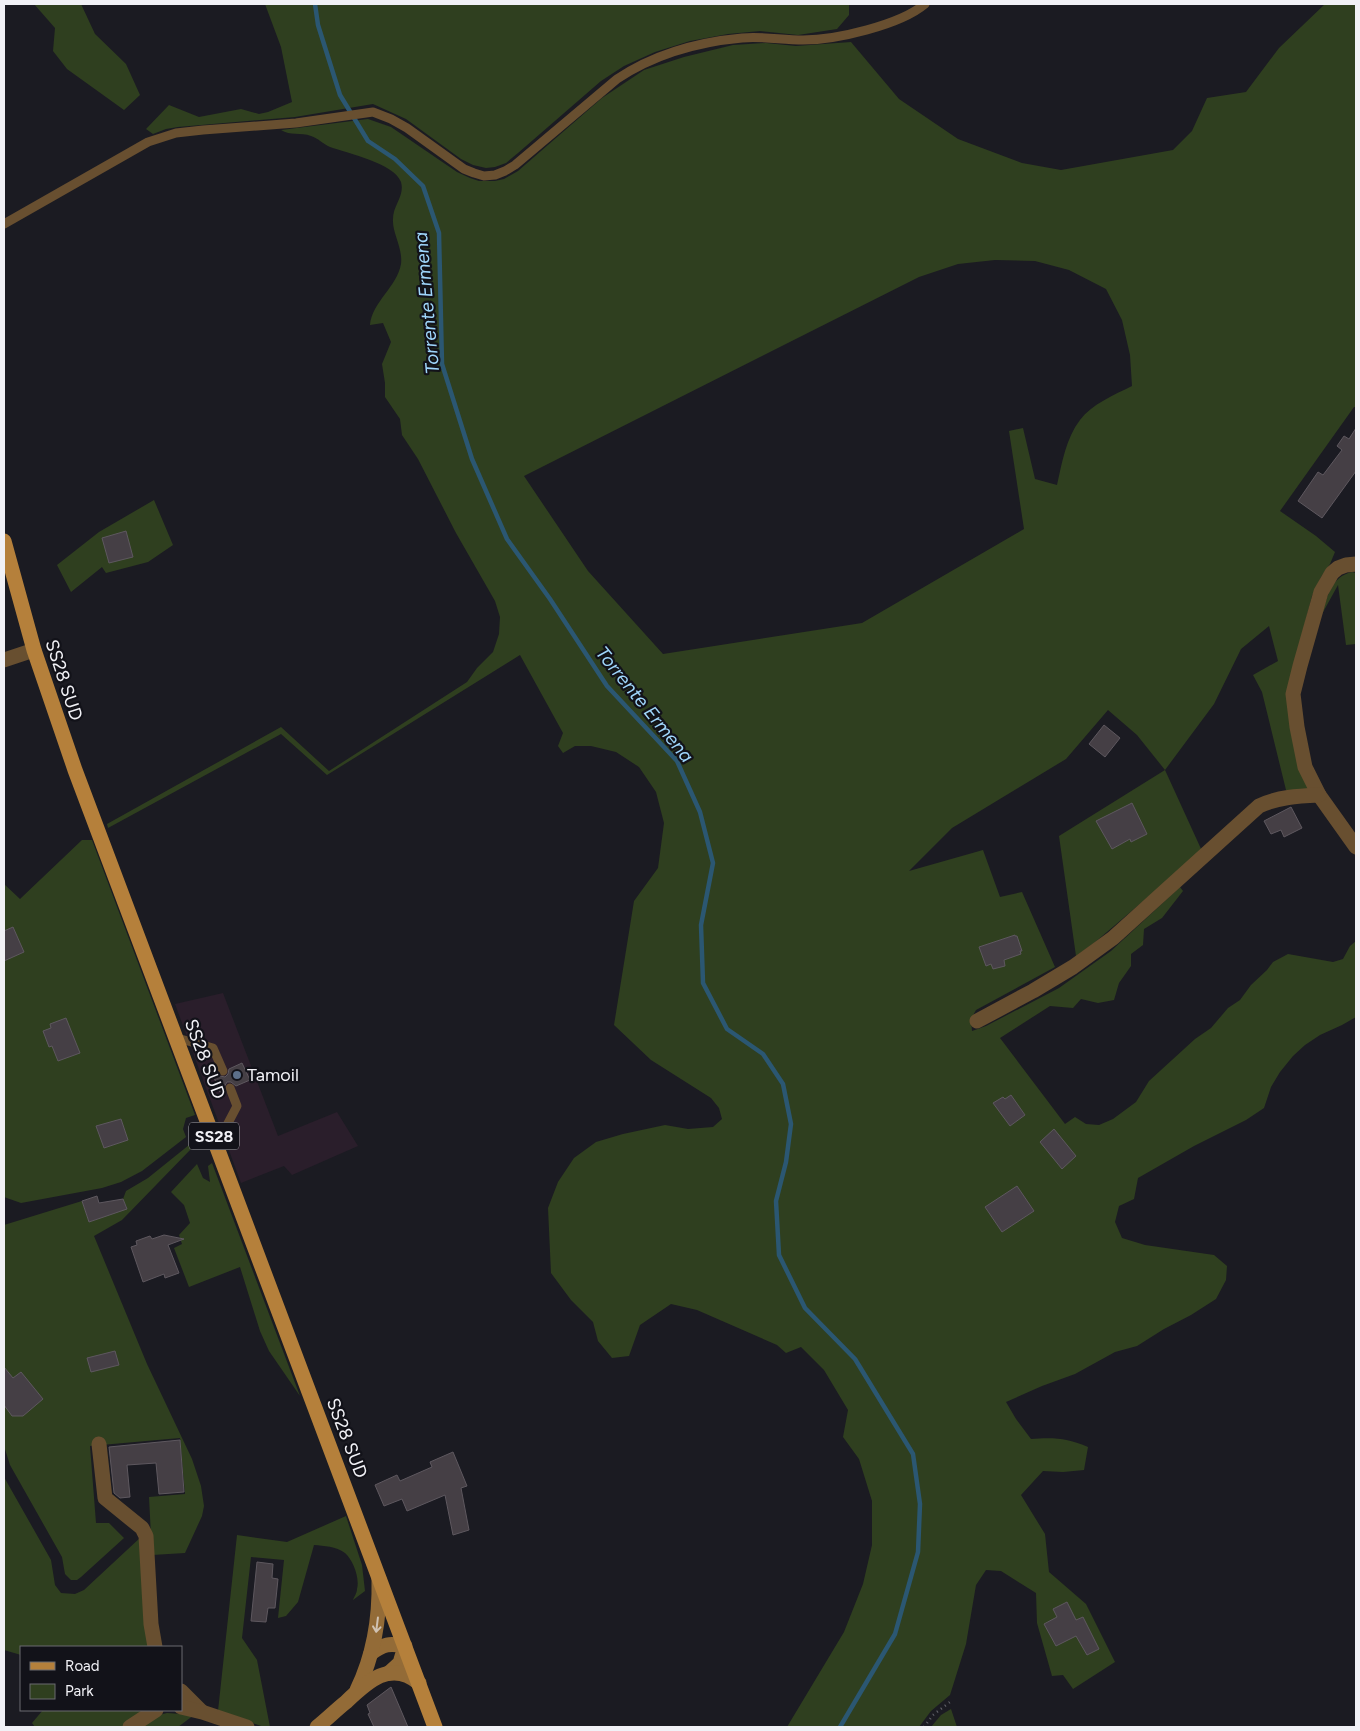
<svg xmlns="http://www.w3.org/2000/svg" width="1360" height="1731" font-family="Figtree,sans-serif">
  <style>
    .commercial { fill: #2a1e2b }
    .green { fill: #2f3f1f; fill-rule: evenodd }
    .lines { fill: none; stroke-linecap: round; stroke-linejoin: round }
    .stream { stroke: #2b5772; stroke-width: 4.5 }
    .building { fill: #453f45; stroke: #5e585f }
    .path { stroke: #65656c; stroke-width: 2.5; stroke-dasharray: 1 4; stroke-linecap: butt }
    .service { stroke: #684f30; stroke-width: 9 }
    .minor { stroke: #684f30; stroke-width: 15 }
    .secondary { stroke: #936b37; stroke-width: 15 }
    .primary { stroke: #b5803b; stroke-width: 15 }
    .oneway { stroke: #d0c2b3 }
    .service-dot { fill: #5c6f8a; stroke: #121219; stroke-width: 2 }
    .labels { text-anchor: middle; stroke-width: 4.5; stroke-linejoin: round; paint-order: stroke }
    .shield { fill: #121219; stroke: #aeaeb4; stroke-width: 1 }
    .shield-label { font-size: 16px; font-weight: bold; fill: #f1f1f6 }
    .street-label { font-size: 18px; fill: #f1f1f6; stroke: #121219 }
    .poi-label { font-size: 18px; fill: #f1f1f6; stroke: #121219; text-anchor: start }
    .water-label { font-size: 19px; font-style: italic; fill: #9fd6fb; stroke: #121219 }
  </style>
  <rect width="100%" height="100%" fill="#1b1b22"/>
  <polygon class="commercial" points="223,993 278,1136 337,1112 358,1146 292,1175 284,1166 241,1183 175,1004"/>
  <g class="green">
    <polygon points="34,4 81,4 95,34 126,64 140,95 124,110 67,69 53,51 55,28"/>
    <polygon points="265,4 849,4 849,15 837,29 798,35 760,31 728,34 690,41 655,52 624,66 601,81 518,153 506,163 495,167 486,168 473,165 461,159 406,119 373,104 295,117 178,127 166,129 153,134 146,129 169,105 199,117 241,109 259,114 268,112 292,102 281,47"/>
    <path d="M 1325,4 L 1356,4 L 1356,407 L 1354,407 L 1280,511 L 1316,536 L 1335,552 L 1330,564 L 1321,577 L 1312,596 L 1291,677 L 1311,792 L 1286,790 L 1262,692 L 1253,675 L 1278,661 L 1269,626 L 1241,649 L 1214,704 L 1165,770 L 1202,851 L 1094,943 L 1076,956 L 1059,836 L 1165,770 L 1137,735 L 1108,710 L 1066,759 L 952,828 L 909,871 L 983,850 L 1000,897 L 1022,892 L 1055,967 L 976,1010 L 971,1019 L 972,1031 L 986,1026 L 1059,988 L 1111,951 L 1180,887 L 1183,891 L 1162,918 L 1144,929 L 1143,945 L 1131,954 L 1131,966 L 1119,983 L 1114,1000 L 1098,1003 L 1081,999 L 1073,1008 L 1050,1006 L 1000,1038 L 1065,1124 L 1075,1117 L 1086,1124 L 1099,1125 L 1113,1119 L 1136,1102 L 1149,1081 L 1195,1039 L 1211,1028 L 1228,1008 L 1240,1000 L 1251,985 L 1267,970 L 1273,962 L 1288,954 L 1333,962 L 1343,959 L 1350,946 L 1356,941 L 1356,1017 L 1342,1025 L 1320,1035 L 1305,1045 L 1293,1056 L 1280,1072 L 1271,1087 L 1264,1108 L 1246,1120 L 1194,1146 L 1138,1178 L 1134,1199 L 1119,1206 L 1115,1222 L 1122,1238 L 1145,1245 L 1214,1255 L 1227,1266 L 1226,1280 L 1216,1299 L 1191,1315 L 1164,1329 L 1137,1346 L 1115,1352 L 1075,1374 L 1042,1386 L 1006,1402 L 1016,1419 L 1031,1439 C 1053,1437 1068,1438 1088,1447 L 1084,1470 L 1063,1472 L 1043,1471 L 1021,1495 L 1045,1534 L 1049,1572 L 1086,1604 L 1115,1662 L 1073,1689 L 1063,1675 L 1052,1676 L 1037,1623 L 1036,1593 L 1001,1571 L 986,1570 L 976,1585 L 966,1644 L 950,1695 L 931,1711 L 919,1727 L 787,1727 L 844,1632 L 863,1584 L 872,1545 L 872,1501 L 859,1459 L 843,1437 L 848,1410 L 824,1370 L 801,1347 L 786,1353 L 777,1345 L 697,1310 L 671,1304 L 640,1325 L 629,1356 L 612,1358 L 598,1341 L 593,1322 L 571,1300 L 551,1273 L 548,1208 L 558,1182 L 574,1158 L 596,1142 L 623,1134 L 665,1125 L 688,1129 L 713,1127 L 722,1119 L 719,1108 L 711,1098 L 651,1060 L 614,1025 L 634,901 L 658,868 L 664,823 L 656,792 L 639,767 L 616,752 L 591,746 L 575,746 L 563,753 L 558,746 L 563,733 L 520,655 L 327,775 L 281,734 L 108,828 L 107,824 L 281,727 L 329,771 L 467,682 L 477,668 L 493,652 L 499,634 L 500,617 L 495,601 L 456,533 L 418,459 L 402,435 L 400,419 L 385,397 L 385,383 L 382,364 L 391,342 L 383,323 L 370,325 C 372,302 397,287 401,264 C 403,248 392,233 393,219 C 393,205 405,196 401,182 C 395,164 348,153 330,147 C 323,144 318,138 311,136 C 301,132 290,136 281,130 L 368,119 L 391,127 L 457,172 L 470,178 L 479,181 L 495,181 L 504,179 L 518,171 L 602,98 L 644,70 L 684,57 L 733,45 L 766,43 L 796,46 L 851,42 L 899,99 L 958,139 L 1022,163 L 1061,170 L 1173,150 L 1192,131 L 1207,98 L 1246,92 L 1279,48 ZM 995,260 L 1035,261 L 1069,270 L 1106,289 L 1122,320 L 1130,355 L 1132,386 C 1114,395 1092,404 1080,420 C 1066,438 1062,463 1057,485 L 1035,479 L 1023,428 L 1009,431 L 1024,529 L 862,623 L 663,654 L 588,571 L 524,476 L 919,277 L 958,264 Z"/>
    <polygon points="154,500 173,545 148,562 106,573 102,567 71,592 57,565 99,532"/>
    <path d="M 1352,572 L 1356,573 L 1356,644 L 1346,645 L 1338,585 L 1322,614 C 1328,595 1331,577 1352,572 Z"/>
    <polygon points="82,840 92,840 195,1115 186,1118 183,1129 186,1137 142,1171 121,1182 102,1188 21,1203 4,1197 4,884 20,899"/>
    <polygon points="189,1145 191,1149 122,1220 94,1236 147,1364 192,1459 201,1486 204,1506 202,1516 185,1553 152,1555 149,1497 185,1494 180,1438 90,1446 96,1523 109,1523 124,1538 81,1577 77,1580 71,1580 65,1574 62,1557 10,1465 4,1446 4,1225 82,1201 89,1222 127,1208 123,1199 126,1191 148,1178"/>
    <polygon points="212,1163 300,1396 269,1351 260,1331 240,1267 189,1287 174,1248 182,1244 179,1235 190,1223 184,1205 171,1192 197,1164 203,1178 210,1182 208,1166"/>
    <polygon points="4,1477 51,1560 55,1585 61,1593 75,1594 84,1590 141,1537 149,1647 21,1647 21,1655 4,1650"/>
    <path d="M 346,1516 L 362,1565 L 365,1591 L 353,1600 C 354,1597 357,1593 357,1589 C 360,1578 353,1560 345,1553 C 336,1546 324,1546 314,1545 L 298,1602 L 286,1616 L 278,1618 L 284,1560 L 251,1557 L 242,1638 L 257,1660 L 270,1727 L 264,1727 L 218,1711 L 237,1535 L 287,1542 Z"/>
    <polygon points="951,1709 957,1727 931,1727 941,1715"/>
    <polygon points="43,1710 145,1710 121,1727 35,1727 32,1723"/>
    <polygon points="167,1713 194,1715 178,1727 139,1727 159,1715"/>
  </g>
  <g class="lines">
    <polyline class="stream" points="315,4 318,25 340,95 368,141 395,159 423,186 439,233 442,364 472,459 507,539 550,599 607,686 677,761 700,812 713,863 701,925 703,983 727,1029 763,1054 783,1084 791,1124 786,1162 776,1201 779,1255 805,1308 855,1359 913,1454 920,1504 918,1552 895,1634 840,1727"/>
  </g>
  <g class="building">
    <polygon points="1356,428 1356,471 1322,518 1298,501 1318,472 1323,475 1342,450 1337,446 1344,436 1349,439"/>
    <polygon points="126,531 133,557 109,563 102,538"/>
    <polygon points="1104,725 1120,738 1105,757 1089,744"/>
    <polygon points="1132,803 1147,834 1131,842 1130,839 1112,849 1096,821"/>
    <polygon points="1291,807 1302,828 1284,837 1281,830 1271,834 1264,821"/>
    <polygon points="13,927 24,952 4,961 4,931"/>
    <polygon points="1015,935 1015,936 1017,936 1022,951 1020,951 1021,954 1004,960 1005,966 993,969 991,964 986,966 979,947"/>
    <polygon points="66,1018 80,1053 58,1061 52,1046 49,1047 43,1031 51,1028 50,1024"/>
    <polygon points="242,1063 250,1080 236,1086 231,1082 227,1082 224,1087 224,1091 220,1092 213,1075 217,1073 220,1076 225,1077 228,1074 229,1069"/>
    <polygon points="1011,1095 1025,1115 1010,1126 993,1103 1003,1097 1005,1099"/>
    <polygon points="121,1119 128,1140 104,1148 96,1126"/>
    <polygon points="1054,1129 1076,1156 1062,1169 1040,1142"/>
    <polygon points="1017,1186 1034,1211 1002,1232 985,1207"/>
    <polygon points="97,1196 99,1203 123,1199 127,1209 89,1222 82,1201"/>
    <polygon points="164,1235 184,1239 168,1245 179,1273 165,1278 164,1274 143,1282 131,1247 137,1245 136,1241 150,1236 152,1239"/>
    <polygon points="115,1351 119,1365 91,1372 87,1358"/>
    <polygon points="4,1367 13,1378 21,1372 43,1399 23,1416 12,1416 4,1405"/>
    <polygon points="180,1440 184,1492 159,1494 156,1463 127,1465 130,1497 120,1498 114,1493 109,1447"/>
    <polygon points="453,1452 467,1486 461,1488 469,1530 453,1535 445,1495 407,1511 402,1499 384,1506 375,1485 397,1475 400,1481 432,1467 430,1462"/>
    <polygon points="257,1562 273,1564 272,1578 278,1579 275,1608 268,1608 266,1622 251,1621"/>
    <polygon points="1067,1602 1076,1620 1083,1617 1099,1649 1087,1655 1076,1636 1056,1646 1044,1624 1057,1617 1053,1609"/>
    <polygon points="391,1687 408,1727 374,1727 368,1714 370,1713 367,1705"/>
  </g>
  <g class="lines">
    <polyline class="path" points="924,1727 933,1715 950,1702"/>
    <g class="service">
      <path d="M 4,224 L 148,142 L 176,133 L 203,130 L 296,123 L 373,112 L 391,119 L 407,128 L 464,169 L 474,173 L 484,176 L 495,175 L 505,171 L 515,165 L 617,79 C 653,55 698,42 742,38 C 762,36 782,40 803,40 C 836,40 900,25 925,4"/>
      <polyline points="177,1038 213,1048 223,1071"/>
      <polyline points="217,1144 237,1106 230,1088"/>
    </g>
    <g class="minor">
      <polyline points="1356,564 1346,565 1338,568 1332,573 1321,592 1300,666 1293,694 1297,727 1305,767 1319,795 1356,847"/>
      <polyline points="4,660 34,650"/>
      <path d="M 977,1021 L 1033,991 L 1073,967 L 1113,938 L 1259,806 C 1278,797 1298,796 1319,795"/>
      <polyline points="99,1444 105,1498 142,1528 146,1536 151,1624 155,1647"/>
      <polyline points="181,1691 201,1711"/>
      <polyline points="181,1707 202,1712 247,1727"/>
      <polyline points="130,1727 156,1710"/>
    </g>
    <g class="secondary">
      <path d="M 371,1653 C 384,1644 389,1643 405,1646 L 400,1663 L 389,1673"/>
      <path d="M 357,1690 C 374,1655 380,1619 379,1579"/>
      <path d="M 317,1727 C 327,1719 336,1710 346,1702 C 367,1682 391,1659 419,1683"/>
    </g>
    <polyline class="primary" points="4,541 34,650 75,770 435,1727"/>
  </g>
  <defs><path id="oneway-shaft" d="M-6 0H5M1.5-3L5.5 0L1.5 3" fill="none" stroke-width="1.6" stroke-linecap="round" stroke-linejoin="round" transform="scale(1.25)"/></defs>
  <use class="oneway" href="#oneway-shaft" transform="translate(377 1625) rotate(97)"/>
  <circle class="service-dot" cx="237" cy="1075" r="5"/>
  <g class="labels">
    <rect class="shield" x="189" y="1122.5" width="50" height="27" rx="4"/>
    <g class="shield-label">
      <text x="214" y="1142">SS28</text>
    </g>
    <g class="street-label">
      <text transform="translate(64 680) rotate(72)" y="6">SS28 SUD</text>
      <text transform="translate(205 1059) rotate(69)" y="6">SS28 SUD</text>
      <text transform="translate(347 1438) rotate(69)" y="6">SS28 SUD</text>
    </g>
    <g class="poi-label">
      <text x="247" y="1081">Tamoil</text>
    </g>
    <g class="water-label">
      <text transform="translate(426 303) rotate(-95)" y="7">Torrente Ermena</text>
      <text transform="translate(645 704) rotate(51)" y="7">Torrente Ermena</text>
    </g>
  </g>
  <rect width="1360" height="1731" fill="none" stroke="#f1f1f6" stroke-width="10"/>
  <rect x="20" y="1646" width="162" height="65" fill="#121219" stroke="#6b6b71"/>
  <rect x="30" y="1662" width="25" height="8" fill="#b5803b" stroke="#6b6b71"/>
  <text x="65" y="1671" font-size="15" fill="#f1f1f6">Road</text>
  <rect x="30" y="1684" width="25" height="15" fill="#2f3f1f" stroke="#6b6b71"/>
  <text x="65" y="1696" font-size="15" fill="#f1f1f6">Park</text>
</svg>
